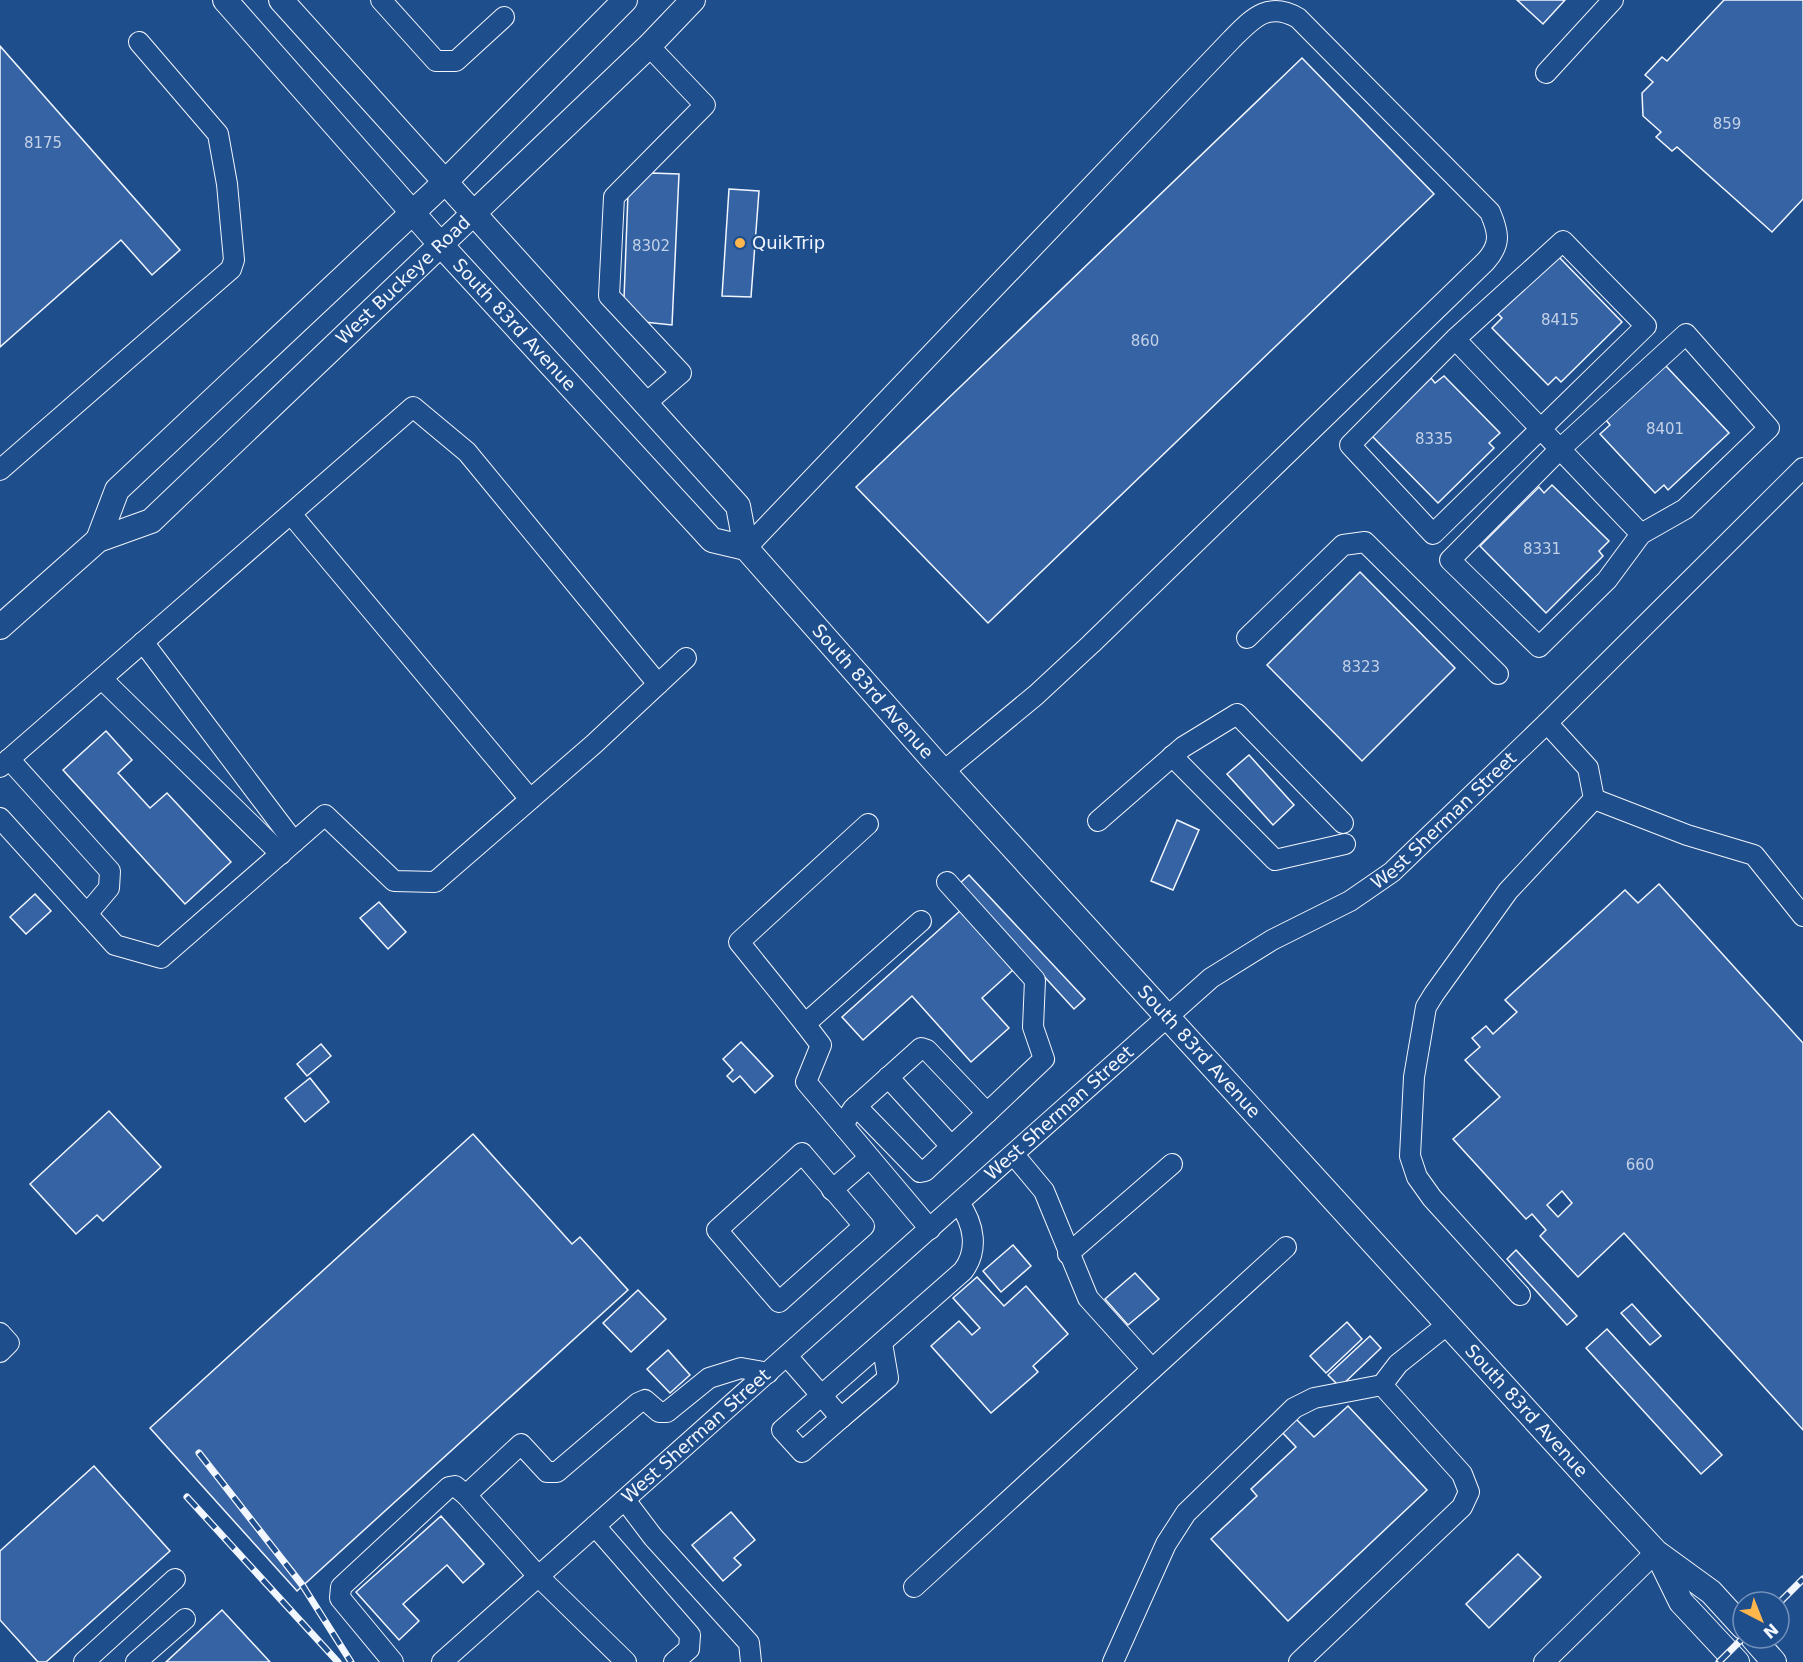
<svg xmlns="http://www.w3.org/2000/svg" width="1803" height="1662" font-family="'DejaVu Sans',sans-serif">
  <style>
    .building { fill: #3563a3; stroke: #f2f6ff; stroke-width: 1.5; fill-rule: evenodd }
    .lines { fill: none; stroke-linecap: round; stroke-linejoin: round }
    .minor-casing { stroke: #f2f6ff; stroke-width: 22 }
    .major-casing { stroke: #f2f6ff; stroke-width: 26 }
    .minor { stroke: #1f4e8c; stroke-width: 20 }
    .major { stroke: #1f4e8c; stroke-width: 24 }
    .rail-casing { stroke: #f2f6ff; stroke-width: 7 }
    .rail { stroke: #1f4e8c; stroke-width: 4.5; stroke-dasharray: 14; stroke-linecap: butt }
    .poi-dot { fill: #ffb74d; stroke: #1f4e8c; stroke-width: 2 }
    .labels { text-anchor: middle; stroke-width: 4.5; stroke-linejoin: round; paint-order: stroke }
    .number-label { font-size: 15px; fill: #c3d1e8 }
    .poi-label { font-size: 18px; fill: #f2f6ff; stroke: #1f4e8c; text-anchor: start }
    .street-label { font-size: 18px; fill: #f2f6ff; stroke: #1f4e8c }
  </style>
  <rect width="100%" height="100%" fill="#1f4e8c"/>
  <g class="building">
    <polygon points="1517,0 1565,0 1543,24"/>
    <polygon points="1724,0 1803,0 1803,199 1772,232 1677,147 1672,151 1656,137 1661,132 1643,116 1642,93 1653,82 1645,75 1662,57 1667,61"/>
    <polygon points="0,46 180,250 152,275 121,240 0,347"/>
    <polygon points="1302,58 1434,194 988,623 856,487"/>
    <polygon points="651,173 679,174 672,325 644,322 624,299 628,193"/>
    <polygon points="729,189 759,191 751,297 722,296"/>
    <polygon points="1557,255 1622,322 1561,382 1556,377 1548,385 1492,328 1502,318 1497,313"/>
    <polygon points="1665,365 1729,433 1668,490 1664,485 1655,493 1600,434 1610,425 1606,420"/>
    <polygon points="1444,376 1500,433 1489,443 1494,448 1438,503 1372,436 1431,378 1435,383"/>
    <polygon points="1552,485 1609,541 1599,551 1603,556 1546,613 1480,546 1539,487 1544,493"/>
    <polygon points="1360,572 1455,668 1362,761 1267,665"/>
    <polygon points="106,731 132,760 118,773 150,808 167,793 231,862 185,904 63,770"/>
    <polygon points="1249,755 1294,805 1273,825 1227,774"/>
    <polygon points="1177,820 1199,830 1173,890 1151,881"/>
    <polygon points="969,875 1085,999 1074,1009 959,884"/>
    <path d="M 1659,884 L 1803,1043 L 1803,1430 L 1624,1233 L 1578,1277 L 1540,1236 L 1546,1230 L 1532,1214 L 1526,1219 L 1453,1139 L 1500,1097 L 1465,1060 L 1480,1047 L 1472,1038 L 1486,1026 L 1493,1034 L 1517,1012 L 1505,1000 L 1625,890 L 1638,903 ZM 1562,1191 L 1572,1203 L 1558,1217 L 1547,1205 Z"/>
    <polygon points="35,894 51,911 26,934 10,917"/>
    <polygon points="379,902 406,932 388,949 360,918"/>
    <polygon points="960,911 1013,970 982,998 1009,1028 971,1062 912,996 863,1040 842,1017"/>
    <polygon points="741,1042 773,1076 755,1093 740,1076 733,1082 727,1076 733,1070 723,1059"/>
    <polygon points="321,1044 331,1056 307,1076 297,1064"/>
    <polygon points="310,1078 329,1102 305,1122 285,1098"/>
    <polygon points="109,1111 161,1167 103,1221 97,1215 76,1234 30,1184"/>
    <polygon points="473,1134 572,1244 580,1237 628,1290 297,1591 150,1428"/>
    <polygon points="1013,1245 1031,1266 1001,1292 983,1271"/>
    <polygon points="1516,1250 1577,1316 1567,1325 1507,1259"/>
    <polygon points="1135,1273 1159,1299 1128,1325 1105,1299"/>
    <polygon points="977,1277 1004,1306 1026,1286 1068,1334 1033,1366 1038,1372 991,1413 931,1346 959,1321 972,1335 980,1328 953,1298"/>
    <polygon points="638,1290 666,1319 631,1352 603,1323"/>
    <polygon points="1632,1304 1661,1336 1650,1345 1621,1313"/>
    <polygon points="1347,1322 1362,1339 1326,1373 1310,1356"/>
    <polygon points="1607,1329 1722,1455 1701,1474 1586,1348"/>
    <polygon points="1370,1336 1381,1348 1340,1387 1328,1375"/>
    <polygon points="668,1350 690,1375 670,1393 647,1369"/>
    <polygon points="1348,1406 1427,1490 1288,1621 1211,1539 1257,1496 1251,1489 1296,1447 1280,1430 1294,1417 1314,1437"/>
    <polygon points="94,1466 170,1551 46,1662 38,1662 0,1620 0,1551"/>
    <polygon points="731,1512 755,1540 734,1558 741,1565 723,1581 692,1545"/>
    <polygon points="441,1516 484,1564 463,1583 447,1565 403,1604 419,1621 399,1640 356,1592"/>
    <polygon points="1518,1554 1541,1577 1489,1628 1466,1604"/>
    <polygon points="222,1610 270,1662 166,1662"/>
  </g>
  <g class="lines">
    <g class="minor-casing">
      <g id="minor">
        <polyline points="381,0 436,61 456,61 504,17"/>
        <polyline points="1546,73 1613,0"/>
        <polygon points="1686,334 1769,428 1685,509 1641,534 1607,580 1539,647 1450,560 1560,449"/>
        <path d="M 1455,339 L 1350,445 L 1433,534 L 1646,326 L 1563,241 L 1455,339 C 1517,404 1579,469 1641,534"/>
        <polyline points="645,404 681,373 609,296 614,197 705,105 649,46"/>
        <polyline points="0,470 231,269 234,260 227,184 218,134 139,42"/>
        <polyline points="291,514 530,799"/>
        <path d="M 746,548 L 1232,39 C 1253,18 1268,1 1298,18 L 1490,212 C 1499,233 1501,244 1486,261 L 1091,644 L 1036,695 L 944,771"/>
        <polyline points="1247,638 1343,545 1365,542 1498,674"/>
        <polyline points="143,642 294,842"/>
        <polyline points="102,679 281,854"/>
        <polyline points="1172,756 1275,860 1345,844"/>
        <polyline points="9,759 110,871 109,888 87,914"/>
        <polyline points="0,767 413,407 467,452 658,684"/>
        <polyline points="1594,799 1687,835 1754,855 1803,916"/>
        <polyline points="0,818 115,945 161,958 325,815 394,881 435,882 594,744 686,658"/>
        <polyline points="1098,821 1183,747 1237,714 1343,823"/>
        <polyline points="805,1024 739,942 868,824"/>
        <polyline points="888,1077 951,1146"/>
        <polyline points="856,1106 920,1172 925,1171 987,1113"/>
        <polyline points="845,1128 806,1082 821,1045 805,1024 921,921"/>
        <polygon points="802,1153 864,1226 779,1302 717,1230"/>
        <polyline points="1014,1155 1044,1191 1088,1298 1152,1369"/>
        <polyline points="832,1190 869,1158"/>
        <polyline points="930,1229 845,1128 846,1120 853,1109 921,1048 927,1050 987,1113 1044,1059 1033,1027 1035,980 947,882"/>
        <polyline points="1068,1254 1172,1164"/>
        <polyline points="1520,1295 1432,1198 1417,1177 1410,1156 1414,1077 1426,1007 1434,994 1508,891 1594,799 1588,768 1547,723"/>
        <polyline points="0,1333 9,1343 0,1352"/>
        <polyline points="787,1356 841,1418 888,1378 882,1343"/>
        <polyline points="1382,1385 1398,1364 1448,1324"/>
        <path d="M 841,1418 L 802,1452 L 782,1430 L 963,1271 C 979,1250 974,1224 959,1203"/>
        <polyline points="625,1500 653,1537 749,1643 751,1662"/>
        <polyline points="595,1526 690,1635 689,1649 674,1662"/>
        <polyline points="914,1587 1286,1247"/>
        <polyline points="84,1662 175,1579"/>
        <polyline points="136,1662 185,1619"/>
        <polyline points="393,1662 340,1598 341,1587 449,1487 455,1486 466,1495"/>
        <path id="s1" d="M 442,1662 L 1211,978 L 1272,940 L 1350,901 L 1392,872 L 1547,723 L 1803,468"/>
        <polyline points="626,1662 538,1576 466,1495 521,1444 547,1472 557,1472 638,1403 645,1400 659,1412 667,1412 709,1378 741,1368 768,1373"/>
        <polyline points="1113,1662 1166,1544 1186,1513 1294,1408 1314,1398 1382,1385"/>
        <polyline points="1299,1662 1462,1507 1469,1492 1462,1474 1382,1385"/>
        <polyline points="1544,1662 1656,1552"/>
      </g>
    </g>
    <g class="major-casing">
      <g id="major">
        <path id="s2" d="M 225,0 L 441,245 L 712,540 L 746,548"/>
        <path id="s3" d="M 281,0 L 738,506 L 746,548 L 935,762 L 1595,1486 L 1656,1552 L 1711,1592 L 1743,1627"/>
        <polyline points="98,540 117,490 444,183 625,0"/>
        <path id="s4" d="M 0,627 L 98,540 L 151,521 L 649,46 L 693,0"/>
        <polyline points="1659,1557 1681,1602 1737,1662"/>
        <polyline points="1753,1638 1774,1662"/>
      </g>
    </g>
    <use href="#minor" class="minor"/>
    <use href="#major" class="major"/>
    <g class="rail-casing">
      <g id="rail">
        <polyline points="199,1453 303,1586 351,1662"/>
        <polyline points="187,1497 338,1662"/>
        <polyline points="1779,1603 1803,1579"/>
        <polyline points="1719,1662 1743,1638"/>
      </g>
    </g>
    <use href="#rail" class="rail"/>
  </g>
  <circle class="poi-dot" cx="740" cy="243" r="6"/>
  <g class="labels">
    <g class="number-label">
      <text x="1727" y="129">859</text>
      <text x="43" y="148">8175</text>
      <text x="651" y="251">8302</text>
      <text x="1560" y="325">8415</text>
      <text x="1145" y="346">860</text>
      <text x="1665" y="434">8401</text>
      <text x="1434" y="444">8335</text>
      <text x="1542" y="554">8331</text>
      <text x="1361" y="672">8323</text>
      <text x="1640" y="1170">660</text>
    </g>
    <g class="poi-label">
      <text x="752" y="249">QuikTrip</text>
    </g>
    <g class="street-label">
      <text dy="6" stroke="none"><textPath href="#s4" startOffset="536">West Buckeye Road</textPath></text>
      <text dy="6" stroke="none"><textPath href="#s2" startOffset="435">South 83rd Avenue</textPath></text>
      <text dy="6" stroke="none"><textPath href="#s3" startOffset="916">South 83rd Avenue</textPath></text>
      <text dy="6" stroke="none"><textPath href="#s1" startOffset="1312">West Sherman Street</textPath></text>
      <text dy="6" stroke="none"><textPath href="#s3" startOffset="1402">South 83rd Avenue</textPath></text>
      <text dy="6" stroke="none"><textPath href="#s1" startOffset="826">West Sherman Street</textPath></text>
      <text dy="6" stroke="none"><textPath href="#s3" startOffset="1888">South 83rd Avenue</textPath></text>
      <text dy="6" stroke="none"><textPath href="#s1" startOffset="340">West Sherman Street</textPath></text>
    </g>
  </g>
  <g transform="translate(1761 1620) rotate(138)"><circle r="28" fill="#1f4e8c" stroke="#7391ba" stroke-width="1.5"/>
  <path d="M0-4.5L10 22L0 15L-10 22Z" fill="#ffb74d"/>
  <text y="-9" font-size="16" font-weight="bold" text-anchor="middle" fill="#f2f6ff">N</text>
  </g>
</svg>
